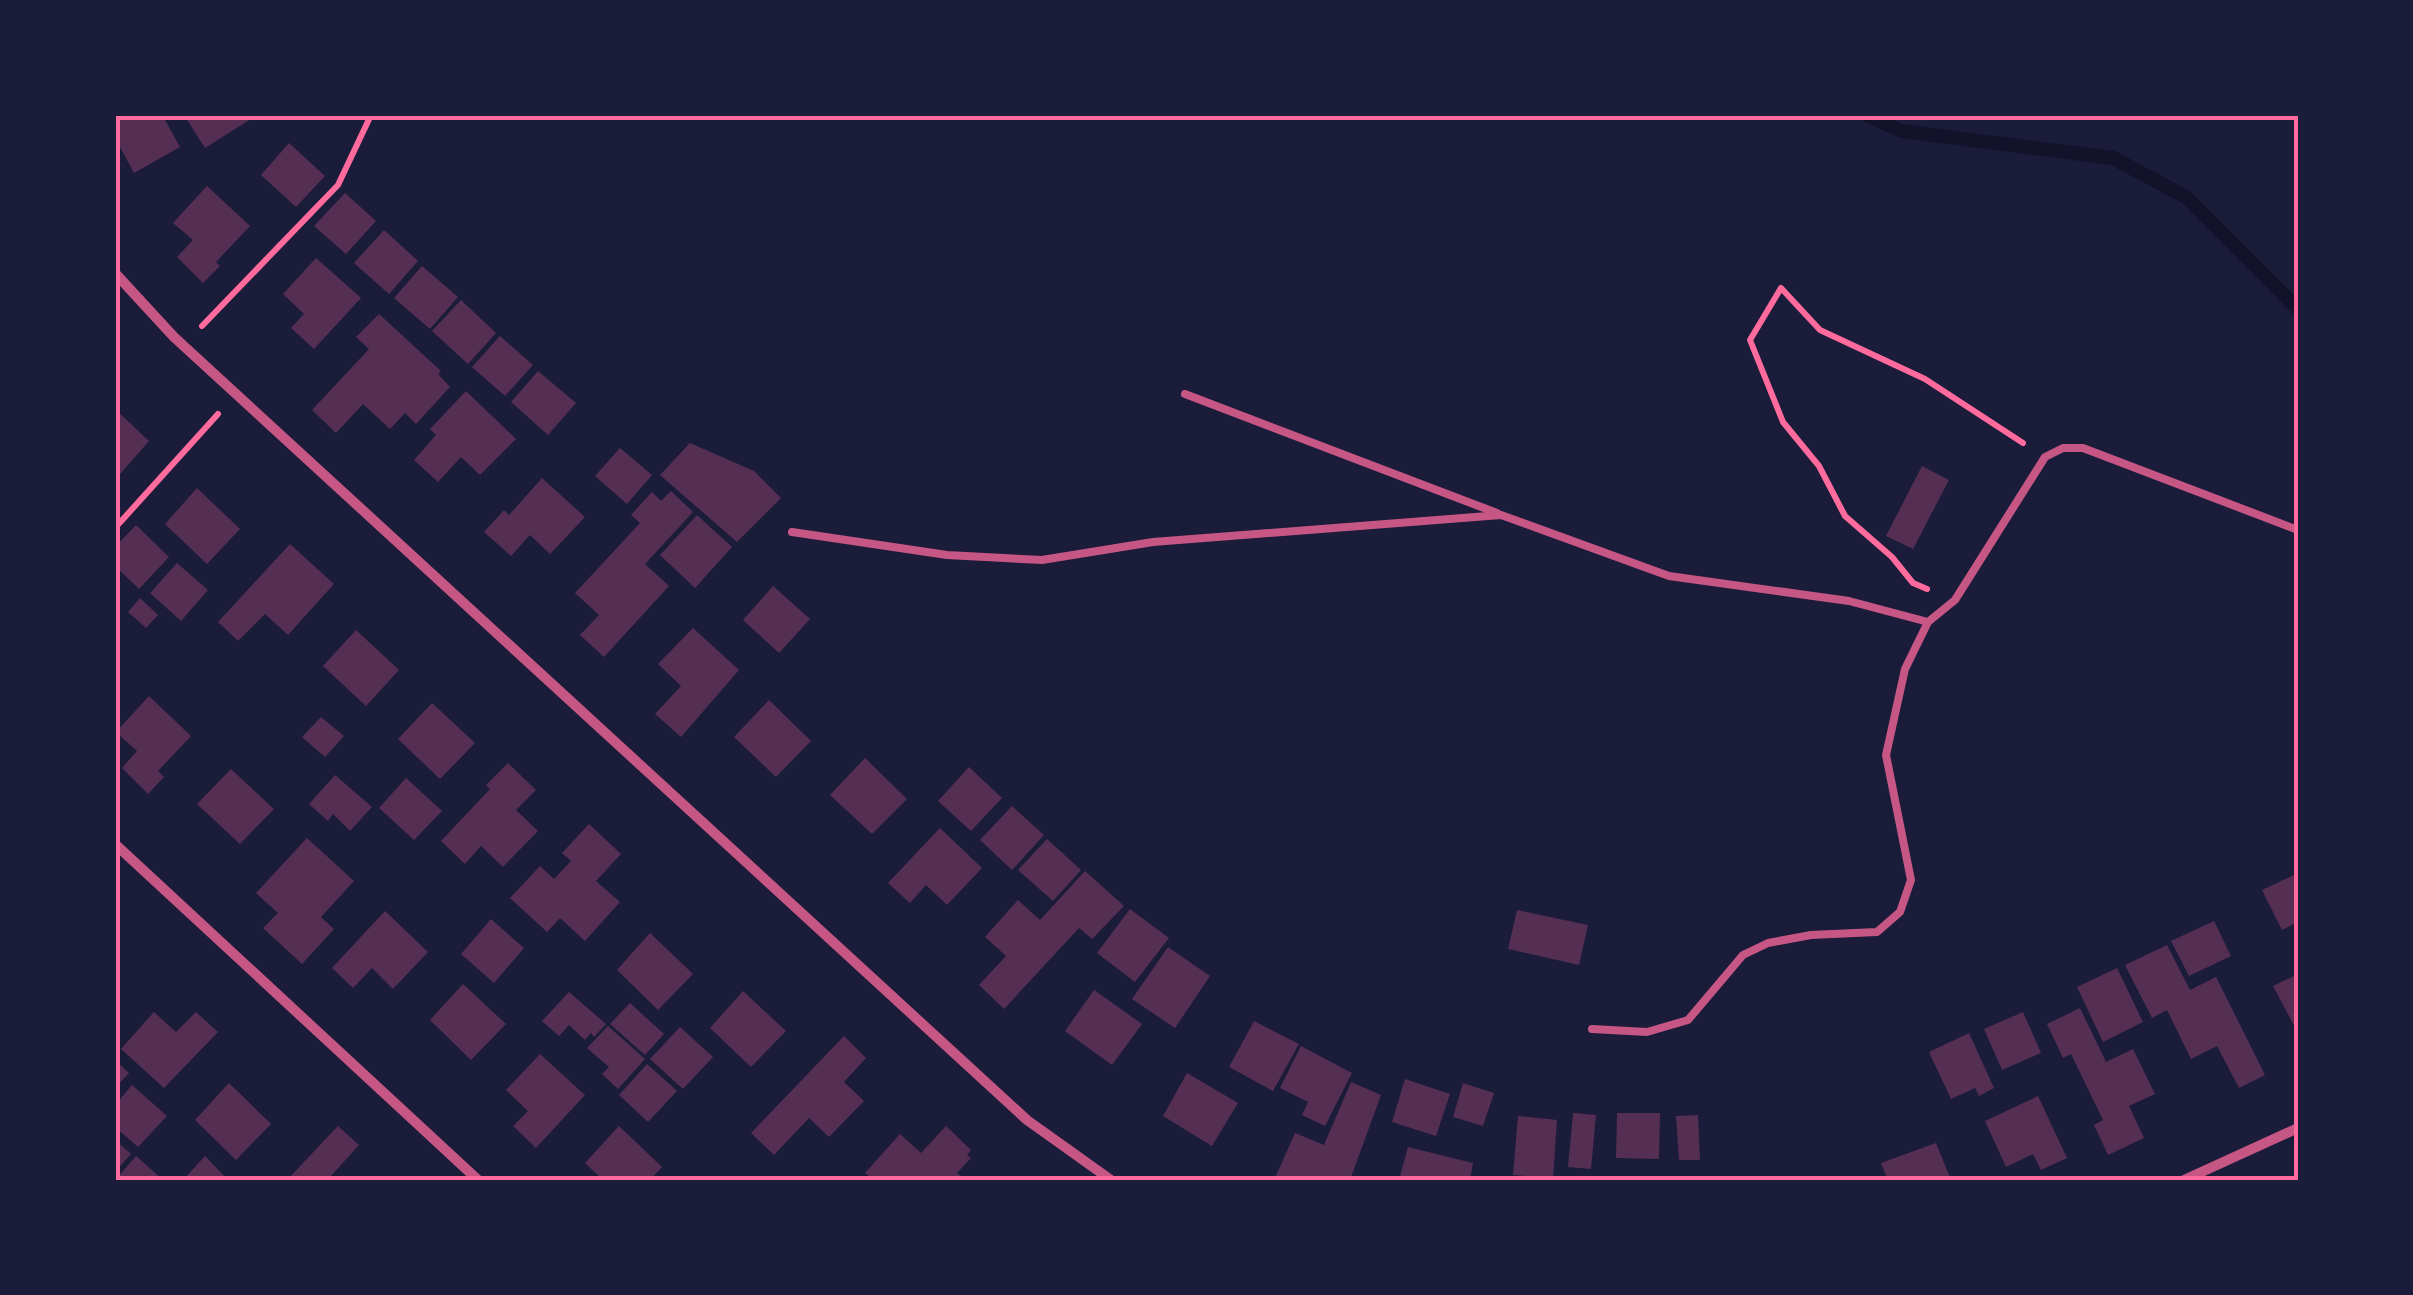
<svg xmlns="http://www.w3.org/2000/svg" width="2413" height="1295" font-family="Montserrat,sans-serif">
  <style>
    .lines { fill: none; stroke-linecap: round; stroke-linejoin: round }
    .stream { stroke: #12122b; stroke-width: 14 }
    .building { fill: #542f53 }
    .path { stroke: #ff6b9d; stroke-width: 6 }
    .service { stroke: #c65784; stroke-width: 8 }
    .minor { stroke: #c65784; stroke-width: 10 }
    .neatline { fill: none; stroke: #ff6b9d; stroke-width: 4 }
  </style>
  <rect width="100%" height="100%" fill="#1b1b3a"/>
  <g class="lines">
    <polyline class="stream" points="1867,115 1901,131 2113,158 2186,197 2298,309"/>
  </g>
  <g class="building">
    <polygon points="115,115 173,115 165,120 180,147 134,173 120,147 115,150"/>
    <polygon points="184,115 257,115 205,148"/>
    <polygon points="289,143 325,176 296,207 261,175"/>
    <polygon points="207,186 250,226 216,262 220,266 203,283 177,257 193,240 173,223"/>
    <polygon points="345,193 376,221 346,254 314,226"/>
    <polygon points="384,230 418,261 389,294 354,263"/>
    <polygon points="316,258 361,298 314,349 291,328 304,314 283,294"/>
    <polygon points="422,266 458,297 430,329 394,298"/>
    <polygon points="461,300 496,333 468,364 432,331"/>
    <polygon points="379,314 441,371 438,374 450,387 416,424 405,413 390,429 363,404 336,433 312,410 369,349 356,337"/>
    <polygon points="500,336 533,365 505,396 472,367"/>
    <polygon points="538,371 576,403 548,435 511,402"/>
    <polygon points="466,391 516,439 480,475 461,457 438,482 414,460 436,435 430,429"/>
    <polygon points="115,409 149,441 115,480"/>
    <polygon points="690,443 754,471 781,498 737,542 660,475"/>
    <polygon points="620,448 652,475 627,504 595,476"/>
    <polygon points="1922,466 1949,480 1913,549 1886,536"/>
    <polygon points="542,478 585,517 550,554 530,535 511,556 484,532 504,510 509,515"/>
    <polygon points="197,488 240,529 207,564 165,524"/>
    <polygon points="671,491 693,512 645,564 669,586 604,657 580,635 599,615 575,593 640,523 631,515 652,492 661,501"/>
    <polygon points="697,515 732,547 695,588 660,555"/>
    <polygon points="136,525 169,557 139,589 115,566 115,547"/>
    <polygon points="290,544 334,584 288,635 265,614 238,641 218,622"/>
    <polygon points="177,563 208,590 181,621 150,593"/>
    <polygon points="773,586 810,619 779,653 743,620"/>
    <polygon points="140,598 158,615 146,628 128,612"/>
    <polygon points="693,628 739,670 681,737 655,714 681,686 658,664"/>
    <polygon points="356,630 399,670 366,706 323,666"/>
    <polygon points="149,696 191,736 158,771 164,777 148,794 122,768 137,751 116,732"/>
    <polygon points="769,700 811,741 776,777 734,737"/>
    <polygon points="432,703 475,743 440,779 398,739"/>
    <polygon points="321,717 344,736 325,757 302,737"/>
    <polygon points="865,758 907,799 872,834 830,795"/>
    <polygon points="508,763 536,790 516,810 538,831 503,867 481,846 465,864 441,841 490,789 486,785"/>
    <polygon points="969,767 1002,798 971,831 938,801"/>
    <polygon points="231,769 274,809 240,844 197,804"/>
    <polygon points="335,775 372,807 350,831 333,814 328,821 309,804"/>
    <polygon points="406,778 442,811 414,840 379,808"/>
    <polygon points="1012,806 1044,835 1012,870 980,840"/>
    <polygon points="589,824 621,854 596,881 620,902 585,941 560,918 547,932 510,898 540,866 554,879 571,861 562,853"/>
    <polygon points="940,828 982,868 947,905 926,885 910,903 888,883"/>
    <polygon points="307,838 354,881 321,917 334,929 302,964 263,928 278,913 256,893"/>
    <polygon points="1047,839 1081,870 1053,901 1018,870"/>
    <polygon points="1085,871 1124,906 1092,939 1079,928 1004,1009 979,985 1006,956 985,937 1018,900 1040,920"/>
    <polygon points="2298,873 2298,922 2282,930 2262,890"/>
    <polygon points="1130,909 1169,938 1135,982 1097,953"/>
    <polygon points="1517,910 1588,925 1579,965 1508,949"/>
    <polygon points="385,911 428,952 393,989 372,968 353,988 332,968"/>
    <polygon points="491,919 524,948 494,983 461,954"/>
    <polygon points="2214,921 2231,956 2189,976 2171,941"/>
    <polygon points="650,933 693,974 658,1010 617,970"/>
    <polygon points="2167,945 2190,990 2216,977 2265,1075 2239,1088 2217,1046 2191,1059 2167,1010 2152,1018 2125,965"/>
    <polygon points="1168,947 1210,976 1175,1028 1132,999"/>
    <polygon points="2117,968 2143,1022 2103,1042 2077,987"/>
    <polygon points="2298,974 2298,1033 2273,986"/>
    <polygon points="463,984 506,1024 471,1060 430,1020"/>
    <polygon points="1094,990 1142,1024 1112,1065 1065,1031"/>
    <polygon points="743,991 786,1031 751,1067 710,1028"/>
    <polygon points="569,992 606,1024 594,1037 591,1033 585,1040 569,1025 559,1036 542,1021"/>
    <polygon points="630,1003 664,1034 645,1055 610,1024"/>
    <polygon points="2080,1008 2106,1062 2133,1049 2155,1094 2129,1106 2144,1138 2108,1155 2094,1125 2103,1120 2071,1054 2063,1058 2047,1024"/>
    <polygon points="154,1012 176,1032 196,1012 218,1032 164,1088 121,1049"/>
    <polygon points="2023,1012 2041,1053 2002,1070 1984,1029"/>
    <polygon points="1254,1021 1299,1044 1273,1091 1229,1067"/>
    <polygon points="608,1026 645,1059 618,1089 602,1074 609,1067 587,1048"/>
    <polygon points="680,1027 713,1057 683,1089 650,1059"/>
    <polygon points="1969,1033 1994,1088 1979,1096 1975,1088 1951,1099 1929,1052"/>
    <polygon points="844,1036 866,1058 844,1082 864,1101 829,1137 809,1118 774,1155 751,1133"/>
    <polygon points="1301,1046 1352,1073 1325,1126 1302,1115 1308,1102 1280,1088"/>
    <polygon points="540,1054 585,1095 536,1148 513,1126 528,1111 506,1090"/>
    <polygon points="115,1060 129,1073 115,1088"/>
    <polygon points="647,1064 677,1091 648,1122 619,1095"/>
    <polygon points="1187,1073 1238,1103 1212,1146 1163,1116"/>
    <polygon points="1405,1079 1450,1094 1436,1136 1392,1122"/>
    <polygon points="1351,1082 1381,1095 1350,1180 1275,1178 1295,1133 1324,1145"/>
    <polygon points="229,1083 271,1124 236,1160 195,1120"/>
    <polygon points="1463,1083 1494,1093 1483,1126 1453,1117"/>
    <polygon points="132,1085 167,1116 138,1147 115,1127 115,1105"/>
    <polygon points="2038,1096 2067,1158 2041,1170 2033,1154 2006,1167 1985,1121"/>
    <polygon points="1573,1113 1596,1115 1591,1169 1568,1167"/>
    <polygon points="1617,1113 1660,1113 1659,1159 1616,1158"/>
    <polygon points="1698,1115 1700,1160 1679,1160 1676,1116"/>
    <polygon points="1518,1116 1557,1120 1553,1178 1513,1175"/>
    <polygon points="338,1126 359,1145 330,1177 334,1180 287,1180"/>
    <polygon points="619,1126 662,1167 650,1180 603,1180 585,1163"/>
    <polygon points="946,1126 971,1150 967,1155 971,1158 957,1173 965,1180 874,1180 865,1173 900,1134 921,1153"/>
    <polygon points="115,1140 131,1154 115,1172"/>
    <polygon points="1936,1143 1951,1180 1888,1180 1881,1163"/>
    <polygon points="1408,1147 1473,1163 1470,1180 1399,1180"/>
    <polygon points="136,1156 163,1180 115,1180"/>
    <polygon points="205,1156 228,1180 183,1180"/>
  </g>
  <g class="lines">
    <g class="path">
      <polyline points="202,326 338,185 371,115"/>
      <polyline points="115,528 218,414"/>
      <polyline points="1927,589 1913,583 1892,557 1845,516 1819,466 1783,422 1750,340 1781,288 1820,330 1925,379 2023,443"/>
    </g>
    <g class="service">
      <polyline points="1185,394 1497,513"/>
      <polyline points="792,532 947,555 1042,560 1153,542 1501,515 1669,576 1849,601 1928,622"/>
      <polyline points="1592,1029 1647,1032 1688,1020 1743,955 1768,943 1811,935 1877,932 1900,912 1911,880 1886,755 1905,669 1928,622 1955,600 2045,457 2063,448 2083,448 2298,530"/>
    </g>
    <g class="minor">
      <polyline points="115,273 174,337 1027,1120 1111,1180"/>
      <polyline points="115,844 478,1180"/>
      <polyline points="2184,1180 2298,1128"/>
    </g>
  </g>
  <rect width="2413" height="1295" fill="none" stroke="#1b1b3a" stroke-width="235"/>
  <rect x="118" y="118" width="2178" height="1060" class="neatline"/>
</svg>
